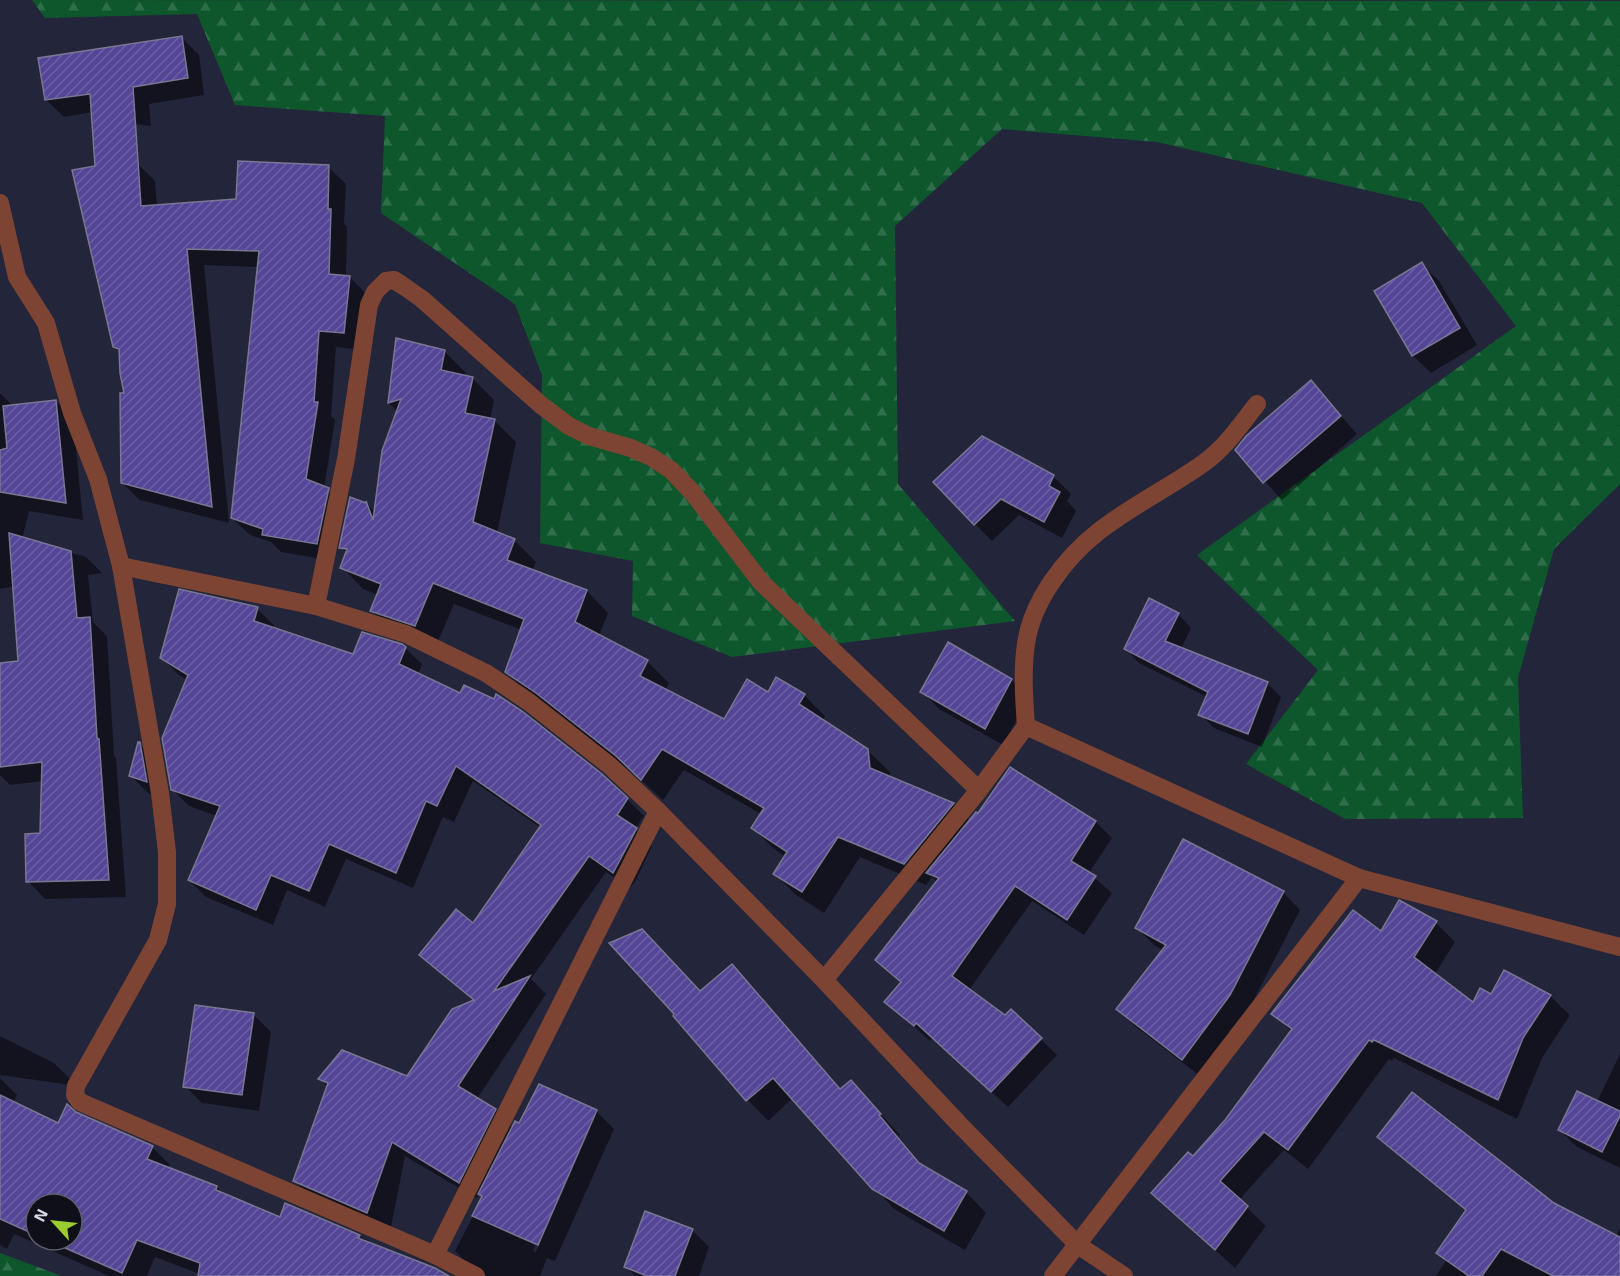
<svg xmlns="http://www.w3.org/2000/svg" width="1620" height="1276" font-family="'Exo 2',sans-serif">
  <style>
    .forest { fill: url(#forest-firs) }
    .shadow { fill: #0007; fill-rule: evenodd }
    .building { fill: url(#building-hatch); stroke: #797792; stroke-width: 1.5 }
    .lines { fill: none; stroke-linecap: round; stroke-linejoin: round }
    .minor { stroke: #7e4433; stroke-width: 18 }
  </style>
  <defs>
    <pattern id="forest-firs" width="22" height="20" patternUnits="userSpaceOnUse" patternTransform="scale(1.5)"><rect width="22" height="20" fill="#0e572c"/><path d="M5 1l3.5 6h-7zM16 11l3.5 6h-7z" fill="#306e4b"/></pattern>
    <pattern id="building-hatch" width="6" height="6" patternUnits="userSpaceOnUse" patternTransform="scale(1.5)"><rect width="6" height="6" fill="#544597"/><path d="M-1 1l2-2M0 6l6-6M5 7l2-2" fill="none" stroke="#6c5fa6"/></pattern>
  </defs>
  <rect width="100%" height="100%" fill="#23253b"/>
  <g class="forest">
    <polygon points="32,0 1620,1 1620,484 1554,549 1518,678 1523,818 1345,819 1246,764 1318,670 1197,555 1516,326 1422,203 1157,142 1002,129 895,226 898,484 1015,621 732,657 632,616 633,561 540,543 542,375 515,304 381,213 385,116 235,105 197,14 45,18"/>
    <polygon points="0,1253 62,1276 0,1276"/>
  </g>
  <g class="shadow">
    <polygon points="182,38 199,55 204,95 149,104 151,126 109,121 99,111 64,117 46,100"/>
    <polygon points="138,164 155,181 157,206 238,200 328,167 346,184 344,224 347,227 346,277 350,277 367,295 361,350 336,347 331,416 335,420 324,488 345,506 334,561 281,552 271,542 250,535 232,518 259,267 204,265 229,523 140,500 122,483 126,394 121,352 115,346"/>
    <polygon points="1421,264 1439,281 1477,345 1431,373 1413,356 1376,291"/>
    <polygon points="398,340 444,351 466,373 465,377 472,378 494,400 490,419 494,420 516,442 497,533 514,540 536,562 532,571 587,591 608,613 599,636 647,661 669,683 665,690 725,721 769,694 804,695 825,716 823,721 867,750 890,772 890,778 953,804 970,821 978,814 1011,769 1096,822 1112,838 1089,873 1112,893 1084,935 1032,901 969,990 1005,1017 1041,1039 1057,1055 1008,1107 933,1038 930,1041 886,1001 902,983 877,960 938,883 932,877 926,885 860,857 824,913 796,895 775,874 786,857 774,849 753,828 761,814 684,770 663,800 639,778 559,714 528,693 506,672 522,630 454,604 436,646 393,632 372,611 378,595 363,589 342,567 347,554 341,547 367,504 375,512 398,412 389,403"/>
    <polygon points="1311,382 1357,434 1282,500 1237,450"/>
    <polygon points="0,393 13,406 56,401 73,419 83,520 29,511 22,539 86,557 102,573 88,575 93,622 107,636 114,756 116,758 126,897 45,899 28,881 42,835 43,781 10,785 0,775 0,664 20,663 14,586 0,589"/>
    <polygon points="982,438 1053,476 1071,494 1067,501 1076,511 1062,538 1019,515 992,541 975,524"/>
    <path d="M 257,609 L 274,625 L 273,629 L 353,656 L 405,648 L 422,664 L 418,674 L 627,799 L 644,816 L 635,829 L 652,846 L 636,880 L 630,888 L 606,872 L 531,979 L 546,994 L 477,1099 L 495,1110 L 513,1128 L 596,1111 L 614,1129 L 555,1261 L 547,1258 L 540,1276 L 486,1276 L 473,1269 L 455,1251 L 483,1197 L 479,1193 L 476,1198 L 405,1156 L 390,1232 L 311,1198 L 295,1181 L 328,1087 L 320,1079 L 407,1078 L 474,1001 L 421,954 L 473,925 L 541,828 L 473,781 L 454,822 L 443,817 L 413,888 L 346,859 L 325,907 L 287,890 L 273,925 L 206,897 L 189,880 L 217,816 L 189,806 L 172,789 L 187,680 L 179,675 L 162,658 ZM 592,1117 L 595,1117 L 536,1252 L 533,1251 Z"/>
    <polygon points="1178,614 1191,628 1181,649 1268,684 1281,697 1262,747 1214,728 1200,714 1207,697 1139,663 1126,649"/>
    <polygon points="949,644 1012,680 1029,697 1003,745 939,709 922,691"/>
    <polygon points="139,744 157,761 163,798 148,793 130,775"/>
    <polygon points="1283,892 1300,910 1247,1013 1200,1076 1135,1026 1118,1009 1164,951 1154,945 1137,928"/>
    <polygon points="1436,923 1455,942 1435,974 1473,1004 1491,996 1550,996 1570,1015 1542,1058 1517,1119 1394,1058 1392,1061 1389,1059 1308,1169 1284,1150 1239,1200 1266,1226 1235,1268 1153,1193 1193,1159 1226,1121 1292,1032 1273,1013 1381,933"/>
    <polygon points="732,966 752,986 842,1090 851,1082 900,1135 898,1136 925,1169 966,1192 986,1213 965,1250 894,1209 793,1098 768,1121 748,1100 675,1016"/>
    <polygon points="254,1015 271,1032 259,1111 202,1103 185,1086"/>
    <polygon points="0,1036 54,1063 72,1081 71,1085 0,1075"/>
    <polygon points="1620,1054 1620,1168 1577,1147 1559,1130 1597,1102"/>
    <path d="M 0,1078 L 17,1095 L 13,1103 L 59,1125 L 75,1114 L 152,1147 L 170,1165 L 168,1169 L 217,1187 L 224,1195 L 281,1219 L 286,1205 L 368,1240 L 374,1245 L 449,1276 L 200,1276 L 200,1274 L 155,1257 L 147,1276 L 109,1276 L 14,1234 L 7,1249 L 0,1245 ZM 36,1204 L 72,1204 L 72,1240 L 36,1240 Z"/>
    <polygon points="1379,1137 1553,1204 1616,1236 1620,1228 1620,1276 1436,1276 1446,1261 1438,1253 1467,1212 1395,1153"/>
    <polygon points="692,1230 709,1247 699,1276 635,1276 626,1267"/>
  </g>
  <g class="building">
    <polygon points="182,36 188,78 133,87 141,206 236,199 238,161 329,165 328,209 331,209 329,274 350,276 344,333 319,331 314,402 318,402 306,479 329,488 317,544 262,535 263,529 231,518 259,251 187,249 212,507 121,483 120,393 124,393 120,373 119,349 113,347 72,170 95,166 90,94 45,100 38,58"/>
    <polygon points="1422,262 1460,328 1412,356 1374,291"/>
    <polygon points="396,338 445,350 441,370 473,377 465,413 495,419 473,522 515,539 507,560 587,590 575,622 648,660 640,676 724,719 747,679 768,692 776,677 805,694 799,704 868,749 870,768 954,803 904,864 838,837 802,892 773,874 787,852 751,828 764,808 662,749 641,780 616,756 536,693 505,672 524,619 433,583 415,626 370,611 381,584 340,568 347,549 339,548 350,497 366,503 366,501 373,520 382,451 401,399 388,403"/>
    <polygon points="1311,380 1341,416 1263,483 1235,450 1246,436"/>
    <polygon points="56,400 66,503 0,492 0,450 7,448 3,406"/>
    <polygon points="982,436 1054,475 1049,486 1060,492 1044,522 1001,499 974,525 933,482"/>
    <polygon points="9,533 71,551 77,618 90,617 97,738 99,739 109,880 26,882 25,834 40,833 42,762 0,767 0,663 18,661"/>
    <polygon points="179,589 258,607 254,621 353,654 362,632 402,644 406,647 399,664 460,693 464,685 494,699 496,694 522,711 602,774 628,798 617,815 637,828 613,873 589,856 494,991 530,976 458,1086 496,1109 459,1183 392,1142 367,1213 293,1181 328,1083 318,1079 342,1050 407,1076 452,1009 474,1000 419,955 456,909 473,923 541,825 456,766 437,806 426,801 396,873 329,844 309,891 271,875 256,910 188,880 220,806 171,790 162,738 188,675 160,658"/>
    <polygon points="1149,598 1179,613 1165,641 1268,682 1248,734 1198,715 1208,692 1124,649"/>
    <polygon points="948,642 1012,679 985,729 920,692"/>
    <polygon points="138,742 140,742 147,782 129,776"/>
    <polygon points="1010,767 1096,821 1071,861 1096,876 1067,920 1015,886 952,976 1005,1015 1011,1009 1042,1038 991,1092 916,1023 914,1026 884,1002 901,982 875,960 939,878 926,873 976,812 978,813"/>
    <polygon points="1183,839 1284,891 1230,995 1182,1060 1116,1009 1166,945 1135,928"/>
    <polygon points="1399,900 1437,921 1414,957 1473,1002 1480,988 1491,994 1504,970 1551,995 1523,1038 1498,1100 1374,1040 1372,1042 1369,1040 1288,1150 1264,1132 1220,1181 1248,1206 1215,1250 1151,1193 1188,1152 1193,1156 1225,1120 1292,1029 1271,1014 1353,910 1381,931"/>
    <polygon points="642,929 700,991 732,964 840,1089 851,1080 881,1114 879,1115 919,1163 967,1191 944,1231 872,1189 773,1078 746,1101 673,1016 674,1014 609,943"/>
    <polygon points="195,1005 254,1013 242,1095 183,1087"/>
    <polygon points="539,1084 597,1110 538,1245 472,1216 482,1196 478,1194 515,1121 519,1123"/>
    <polygon points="1577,1091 1620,1111 1620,1116 1602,1152 1558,1130"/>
    <polygon points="1412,1092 1554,1203 1620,1237 1620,1276 1553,1276 1501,1249 1482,1276 1469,1276 1436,1253 1466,1210 1377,1137"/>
    <polygon points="0,1095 58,1123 67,1104 76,1112 153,1146 147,1159 217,1186 216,1190 280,1217 285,1203 360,1235 358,1238 435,1268 449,1276 198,1276 200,1263 137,1240 122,1273 47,1240 72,1240 72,1204 36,1204 36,1235 0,1219"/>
    <polygon points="645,1211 693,1229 675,1276 647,1276 624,1267"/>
  </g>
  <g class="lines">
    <g class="minor">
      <polyline points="0,203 17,277 46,323 72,413 98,479 121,566 316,606 406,634 486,673 529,702 609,765 658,811 824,980 960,1125 1078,1245 1124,1276"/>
      <polyline points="121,566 160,793 167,852 167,904 158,940 76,1086 75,1095 80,1102 435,1255 658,811"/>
      <polyline points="316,606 346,459 369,305 375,292 386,281 394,280 402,285 422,299 541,405 569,426 589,436 631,448 651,457 671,470 692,492 761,582 979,790"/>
      <path d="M 1026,726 C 1024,699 1022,671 1026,644 C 1032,601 1065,558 1098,532 C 1132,505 1171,487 1205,462 C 1226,447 1241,424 1257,404"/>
      <polyline points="824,980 979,790 1026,726 1359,878 1620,947"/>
      <polyline points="435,1255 476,1276"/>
      <polyline points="1053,1276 1359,878"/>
    </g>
  </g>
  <g transform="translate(54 1222) rotate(297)"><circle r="28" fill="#0e0f19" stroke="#5e5f6b" stroke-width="1.5"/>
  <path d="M0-4.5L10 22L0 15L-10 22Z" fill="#9cca31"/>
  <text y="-9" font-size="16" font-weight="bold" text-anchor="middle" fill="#d5d7e6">N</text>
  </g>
</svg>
